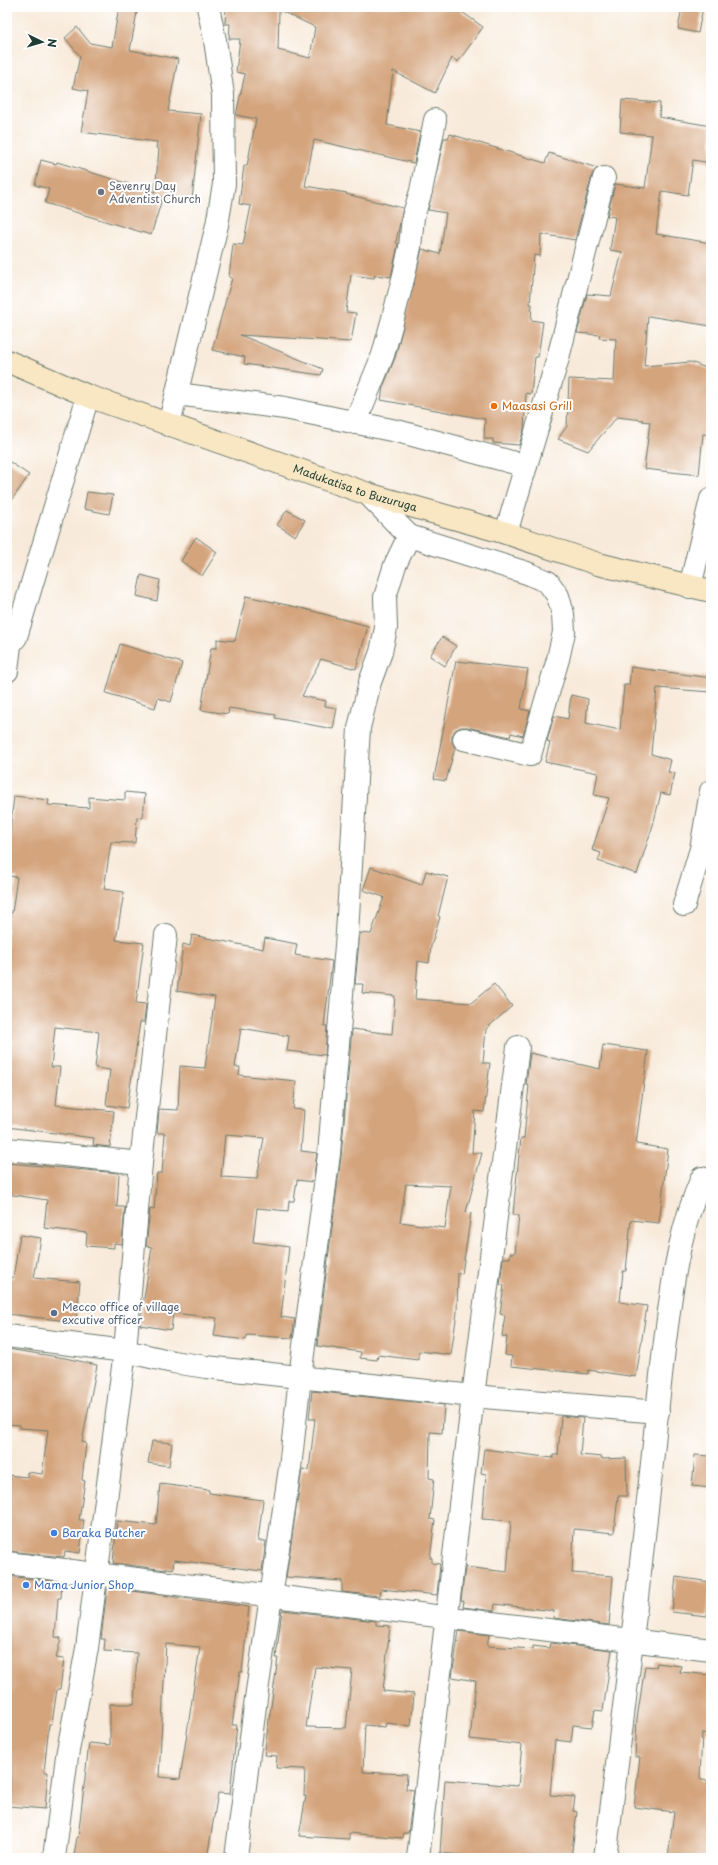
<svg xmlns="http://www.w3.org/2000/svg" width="718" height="1865" font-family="'Playpen Sans',sans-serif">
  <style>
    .building { fill: #d4a47d; fill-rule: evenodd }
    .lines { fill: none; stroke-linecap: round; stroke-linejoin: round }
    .street-casing { stroke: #6b7a6e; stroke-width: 24 }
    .secondary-casing { stroke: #6b7a6e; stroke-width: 24 }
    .street { stroke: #fff; stroke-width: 22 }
    .secondary { stroke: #f9e7c3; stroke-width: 22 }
    .worship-dot { fill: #6b7280; stroke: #fff; stroke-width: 1.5 }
    .food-dot { fill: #e8710a; stroke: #fff; stroke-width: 1.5 }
    .service-dot { fill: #5c6f8a; stroke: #fff; stroke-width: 1.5 }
    .shop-dot { fill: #3f7fe0; stroke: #fff; stroke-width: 1.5 }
    .labels { text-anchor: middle; stroke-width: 4; stroke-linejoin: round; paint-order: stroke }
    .worship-label { font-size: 11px; fill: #5b616d; stroke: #fff; text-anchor: start }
    .food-label { font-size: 11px; fill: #c56008; stroke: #fff; text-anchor: start }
    .street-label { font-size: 11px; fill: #1f3d34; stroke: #fff }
    .service-label { font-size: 11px; fill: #4e5e75; stroke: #fff; text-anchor: start }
    .shop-label { font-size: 11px; fill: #366cbe; stroke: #fff; text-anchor: start }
  </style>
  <rect width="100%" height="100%" fill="#fff"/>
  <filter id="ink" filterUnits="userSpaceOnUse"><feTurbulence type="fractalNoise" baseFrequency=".025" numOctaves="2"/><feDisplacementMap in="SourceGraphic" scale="8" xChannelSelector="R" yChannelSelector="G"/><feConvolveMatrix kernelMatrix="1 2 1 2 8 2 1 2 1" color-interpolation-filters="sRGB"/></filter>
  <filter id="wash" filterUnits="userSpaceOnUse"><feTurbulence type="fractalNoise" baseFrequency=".012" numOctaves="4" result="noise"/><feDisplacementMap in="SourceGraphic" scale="16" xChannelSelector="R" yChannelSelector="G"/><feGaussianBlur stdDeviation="0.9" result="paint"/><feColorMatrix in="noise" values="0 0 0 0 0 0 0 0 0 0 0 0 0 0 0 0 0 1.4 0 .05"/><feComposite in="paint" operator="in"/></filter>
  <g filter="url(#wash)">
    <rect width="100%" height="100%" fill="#f8eada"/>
    <g id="blocks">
      <g class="building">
        <polygon points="119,7 138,7 130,50 178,59 168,111 201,114 192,200 163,196 151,235 45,203 49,189 35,185 41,160 56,164 57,162 155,192 159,149 156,148 157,142 81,132 88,91 73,88 80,56 65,38 77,27 90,43 112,47"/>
        <path d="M 226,7 L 455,7 L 483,27 L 458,62 L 452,58 L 435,93 L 393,71 L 387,125 L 420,132 L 414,163 L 314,140 L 305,186 L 347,193 L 346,194 L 403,208 L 396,242 L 398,245 L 391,277 L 375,275 L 374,278 L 351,275 L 346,312 L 356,313 L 351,342 L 240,335 L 323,369 L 321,375 L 244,364 L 245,357 L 212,350 L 232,278 L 229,277 L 233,244 L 243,245 L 251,206 L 239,204 L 244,166 L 247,166 L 256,119 L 236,115 L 245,74 L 236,72 L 240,39 L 229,39 L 230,24 L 225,24 ZM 279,10 L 315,27 L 310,58 L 278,50 Z"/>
        <polygon points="682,7 703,7 698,33 678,29"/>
        <polygon points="622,100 660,103 659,117 711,126 711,163 693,160 688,195 662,191 656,234 711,243 711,326 648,316 644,366 691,362 711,370 711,435 703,434 699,475 644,469 650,422 642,421 643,420 617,417 588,451 558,439 567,426 569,379 614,381 616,339 599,338 600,335 577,333 587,294 611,296 622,252 610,250 615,217 607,216 615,184 645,188 652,135 620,132"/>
        <polygon points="450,134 545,163 549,153 597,168 592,175 575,240 541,234 540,256 534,255 530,304 532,304 531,320 543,322 538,357 535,357 531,394 526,393 524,429 519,445 493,443 493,439 484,439 485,419 381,400 383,387 395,358 422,249 440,254 446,213 428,210 444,138 448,138"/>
        <polygon points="7,460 29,475 7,507"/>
        <polygon points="87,492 113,495 109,514 84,509"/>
        <polygon points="287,510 305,520 295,536 277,525"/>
        <polygon points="196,537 217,552 202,576 181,561"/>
        <polygon points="141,575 160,580 157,601 137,596"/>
        <polygon points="246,596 305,609 368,626 356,669 321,659 302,696 326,701 325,706 337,708 333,729 275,718 276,715 229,708 228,714 201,710 211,648 217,648 217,639 235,641"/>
        <polygon points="442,637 456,646 445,666 430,656"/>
        <polygon points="120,644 182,663 171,702 158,698 155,708 106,693"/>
        <polygon points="456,661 528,669 521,709 530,711 523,736 511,733 510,737 467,727 461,727 455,730 452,736 452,742 455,748 446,781 434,779"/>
        <polygon points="631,667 711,678 711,692 657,688 651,754 671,760 668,772 675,773 670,795 661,793 653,825 637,874 598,861 601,853 592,850 609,798 594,795 598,773 545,762 550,742 547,741 554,716 568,719 571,695 588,699 586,723 620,730 624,685 629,685"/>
        <polygon points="125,792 145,794 143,818 137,817 135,843 111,842 104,889 124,892 116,940 144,943 136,1003 146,1004 144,1022 140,1022 127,1108 106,1105 110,1070 95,1068 99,1032 55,1027 51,1067 60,1067 56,1105 114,1111 110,1147 93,1145 94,1138 7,1127 7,912 12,913 17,877 7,876 7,840 9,840 14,796 49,800 48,805 89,808 89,797 125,800"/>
        <path d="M 371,867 L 422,885 L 426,871 L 448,877 L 438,916 L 440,917 L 431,946 L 429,963 L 418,961 L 415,999 L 471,1003 L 494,984 L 512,1006 L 486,1029 L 483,1063 L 490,1063 L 484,1112 L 475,1111 L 472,1153 L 482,1153 L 466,1212 L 471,1213 L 462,1274 L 458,1273 L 457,1312 L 451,1355 L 419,1351 L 418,1360 L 378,1355 L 377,1360 L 360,1358 L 361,1352 L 317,1346 L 341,1156 L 352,1029 L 392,1034 L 395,996 L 362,993 L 363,984 L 355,984 L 360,933 L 371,934 L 384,897 L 363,890 ZM 406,1184 L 451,1186 L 445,1228 L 400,1222 Z"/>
        <path d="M 192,935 L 263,949 L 265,938 L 297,944 L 295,955 L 332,961 L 324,1026 L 327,1026 L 325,1055 L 287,1051 L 289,1036 L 241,1028 L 235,1067 L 240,1067 L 239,1075 L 296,1081 L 293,1109 L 304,1110 L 301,1151 L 317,1153 L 313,1182 L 297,1180 L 294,1201 L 289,1201 L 288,1211 L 257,1208 L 253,1242 L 289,1247 L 281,1317 L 295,1319 L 292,1338 L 247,1335 L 246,1340 L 214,1336 L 217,1318 L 173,1313 L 171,1330 L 140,1325 L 152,1247 L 146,1246 L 150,1209 L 154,1210 L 157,1173 L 162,1173 L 165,1133 L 157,1133 L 159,1109 L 178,1110 L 180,1066 L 205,1068 L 215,997 L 177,991 L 183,944 L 190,946 ZM 225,1135 L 264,1138 L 257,1179 L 221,1177 Z"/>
        <polygon points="603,1045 648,1051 636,1144 668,1149 659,1223 631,1220 626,1271 623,1271 620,1302 647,1306 636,1377 588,1370 588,1374 511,1366 512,1356 505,1355 507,1337 502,1336 505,1315 500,1314 504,1285 500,1285 503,1258 510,1258 510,1253 515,1253 519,1215 513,1215 515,1193 521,1138 524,1138 529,1085 526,1084 530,1053 600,1069"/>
        <polygon points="7,1163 119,1173 117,1207 125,1207 122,1244 114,1243 114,1248 86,1246 87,1233 44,1228 47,1200 7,1194"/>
        <polygon points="20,1235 41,1238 34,1278 80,1282 76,1322 7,1314 7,1277 13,1278"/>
        <polygon points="7,1349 65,1358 97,1365 82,1442 86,1443 82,1480 85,1481 79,1520 84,1520 80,1553 65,1551 64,1557 7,1551 7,1475 27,1477 27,1472 42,1474 48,1430 20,1428 20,1425 7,1424"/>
        <polygon points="312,1391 444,1405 442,1433 430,1432 429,1478 434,1479 430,1519 435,1520 430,1558 432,1558 432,1563 440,1564 437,1595 381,1589 380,1596 342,1592 342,1581 286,1577 302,1469 309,1470 315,1419 309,1419"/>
        <polygon points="561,1416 583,1418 580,1455 602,1457 602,1459 626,1458 627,1496 618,1496 614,1533 574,1529 572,1573 613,1576 609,1625 553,1618 554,1611 495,1604 494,1611 463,1607 464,1601 461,1600 465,1567 507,1572 511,1521 482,1519 486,1474 481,1473 484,1449 553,1458 553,1455 558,1455"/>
        <polygon points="152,1441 172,1443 169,1466 148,1463"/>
        <polygon points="695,1455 711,1456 711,1488 692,1486"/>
        <polygon points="160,1484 209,1490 209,1493 263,1500 258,1541 266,1541 262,1571 174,1560 173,1569 166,1568 166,1570 113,1563 117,1521 156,1525"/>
        <polygon points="7,1576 62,1582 61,1598 58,1598 55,1637 61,1638 56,1658 64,1659 60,1689 57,1689 52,1724 49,1724 44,1772 48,1772 45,1809 9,1806 11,1766 7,1766"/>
        <polygon points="676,1577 711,1582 707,1616 672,1612"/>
        <path d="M 110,1588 L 249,1607 L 242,1672 L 240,1672 L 232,1725 L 237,1725 L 230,1794 L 218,1793 L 207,1858 L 87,1858 L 74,1855 L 77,1837 L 78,1838 L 89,1743 L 110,1745 L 110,1704 L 134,1704 L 137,1653 L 104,1651 L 105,1639 L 101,1639 L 107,1589 ZM 166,1644 L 200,1647 L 180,1779 L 159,1777 Z"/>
        <path d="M 282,1610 L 376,1621 L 376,1625 L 390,1626 L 383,1691 L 414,1694 L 411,1726 L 386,1723 L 385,1727 L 365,1725 L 363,1772 L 407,1774 L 406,1789 L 414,1790 L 408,1833 L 403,1833 L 402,1838 L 349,1833 L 349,1839 L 299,1836 L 306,1796 L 304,1796 L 305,1769 L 276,1768 L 277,1756 L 264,1755 L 278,1658 L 276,1658 ZM 315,1667 L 352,1670 L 346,1728 L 306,1727 Z"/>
        <polygon points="459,1631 489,1635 487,1646 533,1649 533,1646 549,1648 550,1643 612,1650 603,1711 595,1710 592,1727 573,1725 571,1742 555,1740 550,1795 575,1797 573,1811 577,1812 571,1858 494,1858 440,1853 445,1780 518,1786 522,1745 470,1739 476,1681 452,1677"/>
        <polygon points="657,1663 681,1666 680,1672 711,1675 711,1734 702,1733 700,1777 701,1780 711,1781 711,1858 668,1858 674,1812 634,1807 640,1757 635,1757 637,1719 645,1666 656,1667"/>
      </g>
    </g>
  </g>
  <g filter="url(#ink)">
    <use href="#blocks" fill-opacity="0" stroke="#6b7a6e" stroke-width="1"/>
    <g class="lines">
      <g class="street-casing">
        <g id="street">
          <polyline points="177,394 285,408 401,432 526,466"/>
          <polyline points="355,423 383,355 392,322 404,275 410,247 413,217 421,191 435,120"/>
          <polyline points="169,425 217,225 224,184 223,95 215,40 208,7"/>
          <polyline points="506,533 558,358 604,178"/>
          <polyline points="409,536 527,573 548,582 558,596 563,614 564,632 558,659 530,755 464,739"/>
          <polyline points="690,587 711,499"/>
          <polyline points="7,648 16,637 88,396"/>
          <polyline points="7,671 10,645"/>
          <polyline points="684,905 701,849 711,791"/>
          <polyline points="7,1149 141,1163"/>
          <polyline points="7,1336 125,1351 173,1362 206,1367 473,1396 658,1412"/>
          <polyline points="7,1563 711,1650"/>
          <polyline points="54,1858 67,1756 87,1648 125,1351 141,1163 166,935"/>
          <polyline points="236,1858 256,1698 290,1468 300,1377 329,1154 347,933 359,728 370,682 381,652 386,628 385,597 395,565 409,536 368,494"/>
          <polyline points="418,1858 473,1396 518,1047"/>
          <path d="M 605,1858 C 622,1726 638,1595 652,1463 C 657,1415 661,1367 668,1319 C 674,1270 682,1224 702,1178"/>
        </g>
      </g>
      <g class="secondary-casing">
        <g id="secondary">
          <path id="s1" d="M 7,361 L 88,396 L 368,494 L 506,533 L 598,564 L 711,591"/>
        </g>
      </g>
      <use href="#street" class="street"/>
      <use href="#secondary" class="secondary"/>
    </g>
  </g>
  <circle class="worship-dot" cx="101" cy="192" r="4"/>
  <circle class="food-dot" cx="494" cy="406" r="4"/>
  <circle class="service-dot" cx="54" cy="1313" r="4"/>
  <g class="shop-dot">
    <circle cx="54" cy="1533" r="4"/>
    <circle cx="26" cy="1585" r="4"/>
  </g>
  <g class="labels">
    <g class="worship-label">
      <text x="109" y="190">Sevenry Day<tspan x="109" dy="13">Adventist Church</tspan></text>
    </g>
    <g class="food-label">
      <text x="502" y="410">Maasasi Grill</text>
    </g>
    <g class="street-label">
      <text dy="4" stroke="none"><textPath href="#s1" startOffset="371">Madukatisa to Buzuruga</textPath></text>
    </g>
    <g class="service-label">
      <text x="62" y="1311">Mecco office of village<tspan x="62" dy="13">excutive officer</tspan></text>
    </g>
    <g class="shop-label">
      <text x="62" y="1537">Baraka Butcher</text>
      <text x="34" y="1589">Mama Junior Shop</text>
    </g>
  </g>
  <rect width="718" height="1865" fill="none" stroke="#fff" stroke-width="24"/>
  <g transform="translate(42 42) rotate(95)" stroke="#ffffff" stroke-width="3" paint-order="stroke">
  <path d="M0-3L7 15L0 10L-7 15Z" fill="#1f3d34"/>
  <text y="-6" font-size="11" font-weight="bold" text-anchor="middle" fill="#1f3d34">N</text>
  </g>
</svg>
